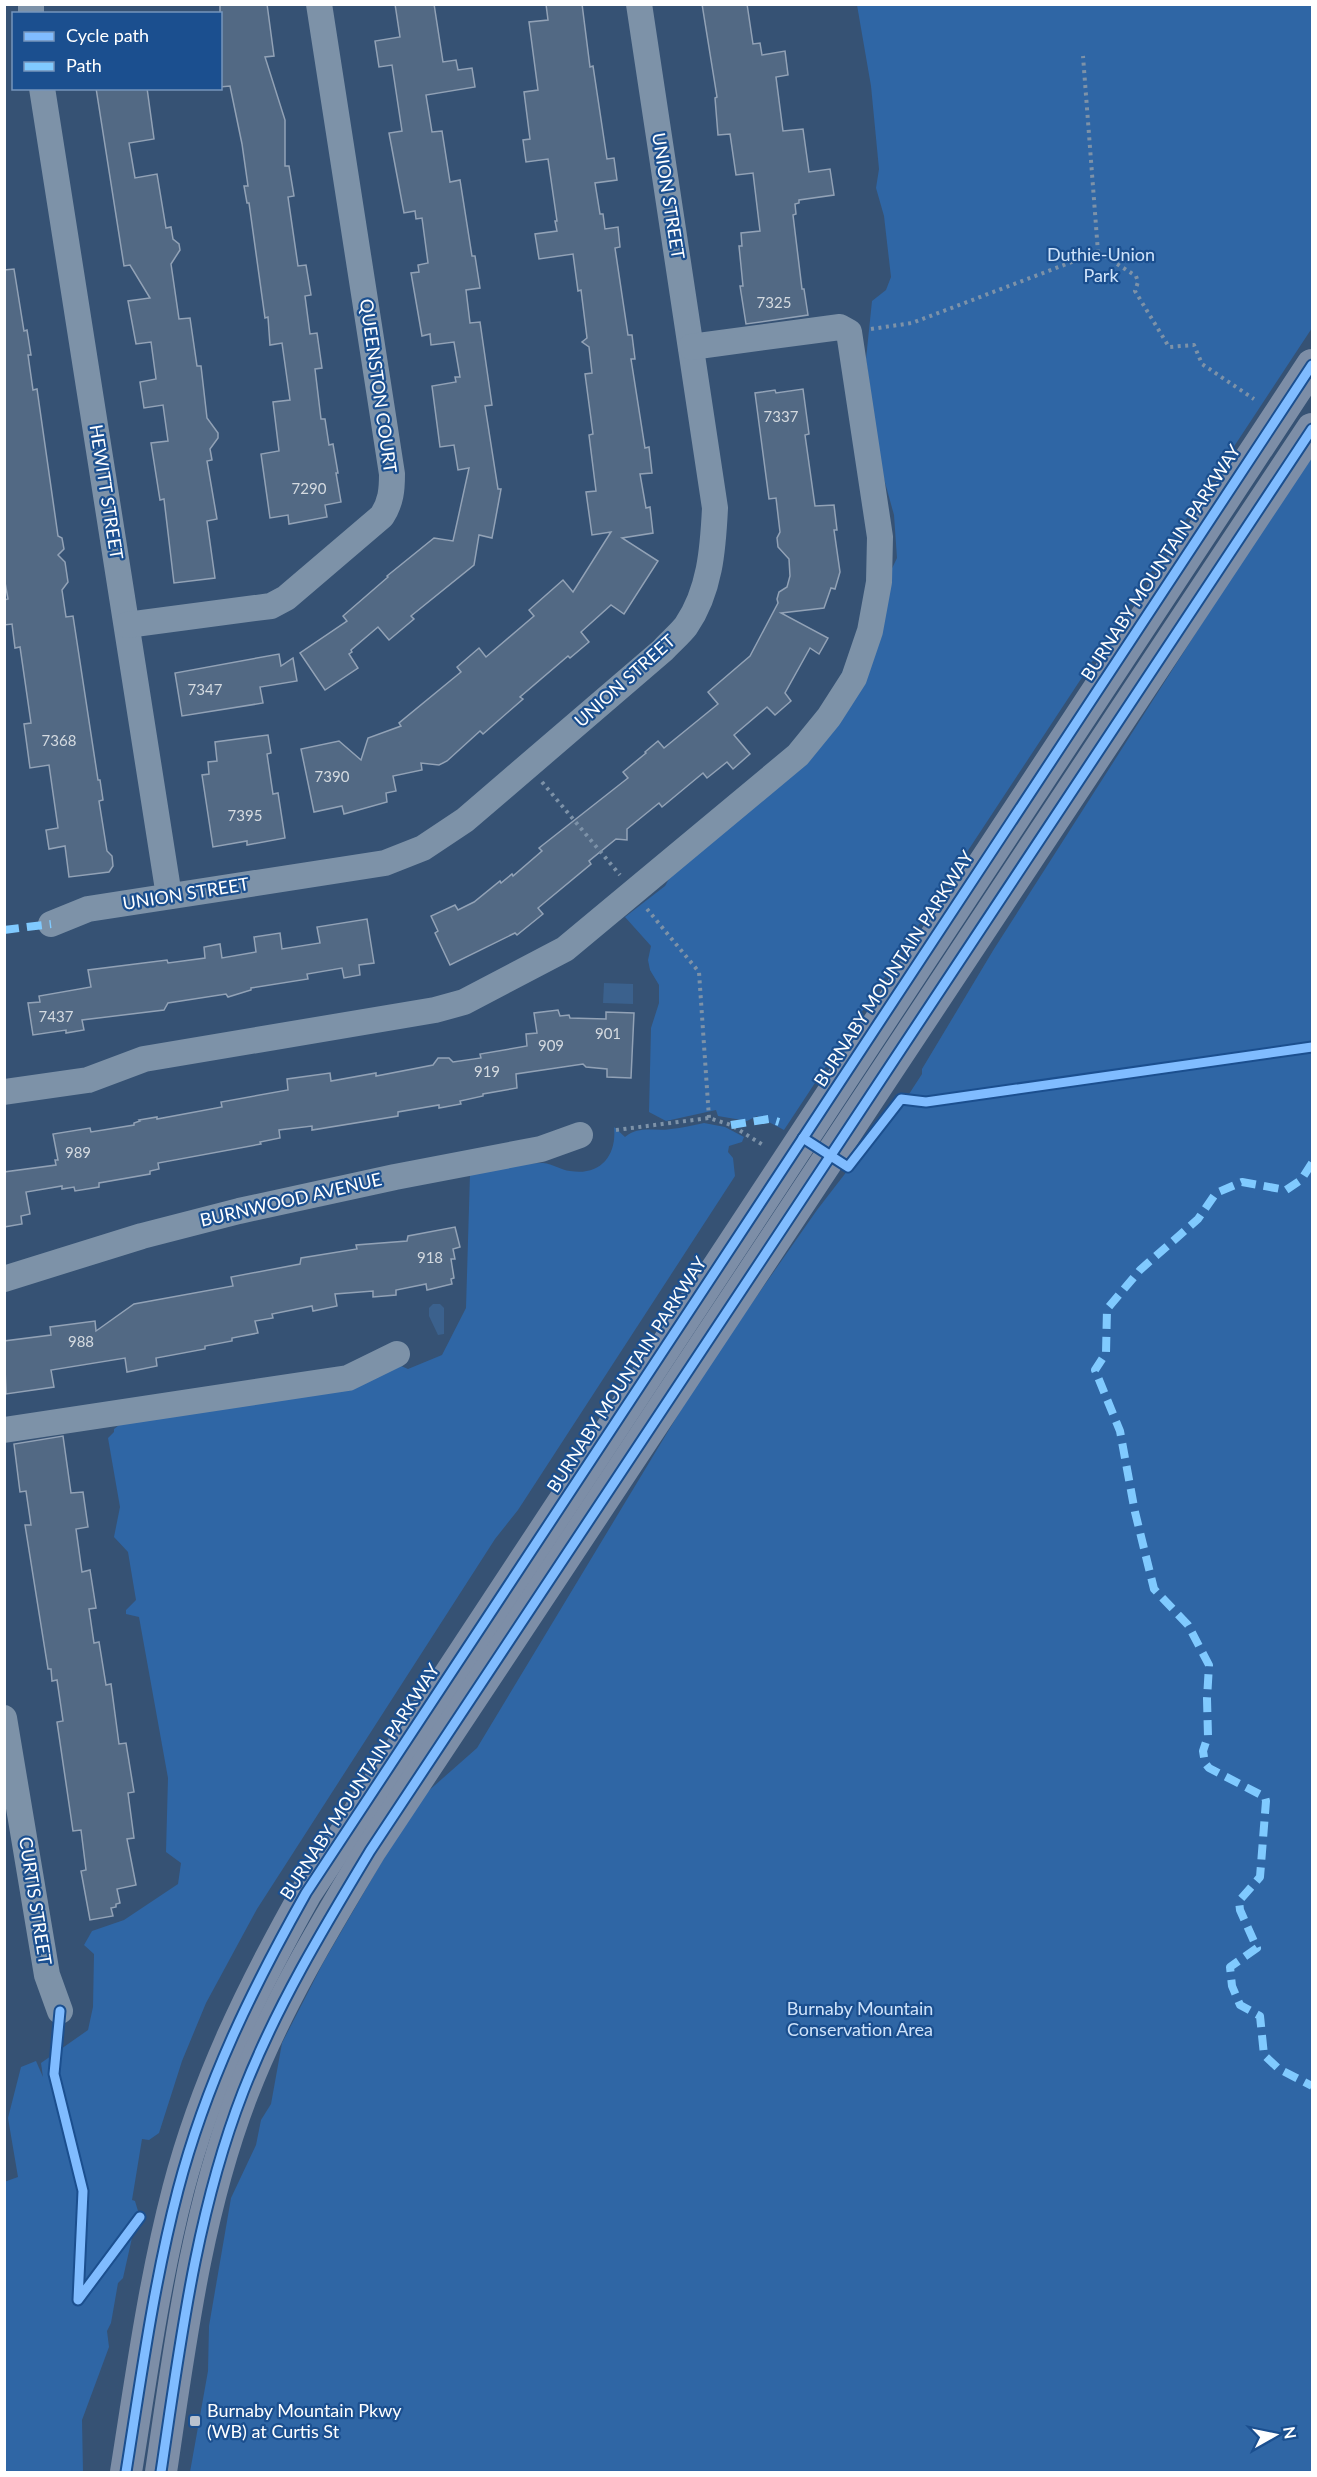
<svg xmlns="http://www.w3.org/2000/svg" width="1317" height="2477" font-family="Lato,sans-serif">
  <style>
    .green { fill: #2f66a5 }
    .water { fill: #3b618d }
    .building { fill: #526984; stroke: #92a2b6; stroke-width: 1.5 }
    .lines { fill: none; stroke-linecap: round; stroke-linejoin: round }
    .path { stroke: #7d92a8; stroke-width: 4; stroke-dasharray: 3 4.5; stroke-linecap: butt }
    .minor { stroke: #7d92a8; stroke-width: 26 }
    .major { stroke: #7d8ea7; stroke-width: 32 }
    .quiet { stroke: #80caff; stroke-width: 8; stroke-dasharray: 15 8; stroke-linecap: butt }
    .cycleway-casing { stroke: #1b4f8f; stroke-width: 13 }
    .cycleway { stroke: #80bcff; stroke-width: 9 }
    .poi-dot { fill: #b9c2ce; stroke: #1b4f8f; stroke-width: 2 }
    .labels { text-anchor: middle; stroke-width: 4.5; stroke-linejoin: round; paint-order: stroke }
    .number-label { font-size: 15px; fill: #d4dae0 }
    .street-label { font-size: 18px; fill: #fff; stroke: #1b4f8f }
    .park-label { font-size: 18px; fill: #cfe3fa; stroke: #1b4f8f }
    .poi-label { font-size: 18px; fill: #fff; stroke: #1b4f8f; text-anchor: start }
  </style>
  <rect width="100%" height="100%" fill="#365274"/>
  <g class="green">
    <polygon points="857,5 1312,5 1312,328 784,1130 757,1116 747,1121 718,1116 716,1110 666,1121 649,1112 651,1028 659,1003 659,985 650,970 648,960 651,946 625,917 665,886 677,865 795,771 897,558 894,515 881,468 866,359 872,301 886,290 891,277 884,216 876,188 879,169 871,86"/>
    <polygon points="1312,451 1312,2472 190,2472 208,2371 209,2326 231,2198 256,2145 261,2120 271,2104 282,2043 323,1963 417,1801 477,1748 705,1370 817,1210 895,1109 900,1108 922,1074 922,1069 994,949"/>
    <path d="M 704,1123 L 725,1127 L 744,1137 L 742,1142 L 729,1146 L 728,1152 L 733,1158 L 735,1176 L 518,1510 L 495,1539 L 257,1909 L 206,2003 L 182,2061 L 159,2133 L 149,2140 L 142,2139 L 132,2200 L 135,2201 L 138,2211 L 123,2278 L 118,2283 L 111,2323 L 107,2331 L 109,2347 L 82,2420 L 83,2472 L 5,2472 L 4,2182 L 18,2177 L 8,2118 L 21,2067 L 36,2061 L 43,2077 L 41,2063 L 88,2030 L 93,2007 L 94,1954 L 84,1945 L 92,1931 L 124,1920 L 178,1884 L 181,1863 L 166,1852 L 168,1778 L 139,1617 L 126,1614 L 126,1610 L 136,1600 L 128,1552 L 114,1537 L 120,1507 L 108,1438 L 114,1432 L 114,1429 L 132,1415 L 394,1363 L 408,1369 L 442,1355 L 466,1308 L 470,1174 C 492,1171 521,1163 543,1163 C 553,1164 561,1170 570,1171 C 600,1176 617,1156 614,1127 L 625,1137 C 640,1125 654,1132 671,1129 C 682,1128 693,1125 704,1123 Z"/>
  </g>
  <g class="water">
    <polygon points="604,983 633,984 633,1004 603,1003"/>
    <polygon points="433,1304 440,1304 444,1308 444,1334 438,1335 429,1316 429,1308"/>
  </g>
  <g class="building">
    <polygon points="220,4 267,4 274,56 265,57 285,120 285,166 289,166 294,196 288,197 298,266 306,265 311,295 305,296 310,334 317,333 322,368 315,369 321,419 325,419 329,445 333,444 338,473 336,473 341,502 325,505 327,517 289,524 288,515 270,518 261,454 279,451 273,402 290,400 282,343 270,345 268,317 265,318 249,203 247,203 244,186 248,186 242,144 230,86 220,87"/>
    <polygon points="395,4 434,4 443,62 456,60 458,70 472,68 475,87 426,95 432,132 442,131 450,182 460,180 472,256 475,256 480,288 466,290 470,323 480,322 492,405 485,406 498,489 501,489 492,538 479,535 474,565 411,616 414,619 389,640 378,627 351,650 352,652 349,654 358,668 325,690 300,653 347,621 343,616 388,577 387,576 434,538 453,541 469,468 458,470 454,445 440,447 432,386 456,382 455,377 460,377 454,342 431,345 430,334 422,336 411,273 419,272 418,265 428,263 422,218 416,219 415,211 404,213 389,133 402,131 392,65 379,67 375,41 400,37"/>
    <polygon points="546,4 582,4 590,67 593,66 607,159 614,158 617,180 595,183 600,214 603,214 605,229 618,227 620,247 615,248 628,335 632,335 635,359 631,359 645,448 649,447 652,473 640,474 646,508 650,507 653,533 622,538 658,561 624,614 611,605 581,632 589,642 570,658 568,656 520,697 523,699 483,734 480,731 447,761 439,765 421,763 422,770 393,776 396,791 386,793 387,802 344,814 342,806 314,812 301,749 339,741 361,760 368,738 401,726 399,723 461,672 457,667 479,648 486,657 534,616 529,610 563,580 573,592 611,532 592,535 586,492 596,491 589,435 593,434 585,374 592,373 589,347 582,342 587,338 581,290 578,291 573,254 539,259 535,234 557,231 555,221 557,221 548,159 526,162 523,140 530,139 524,92 538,90 529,22 548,20"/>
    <polygon points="702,4 747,4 753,44 760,43 762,55 785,51 788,75 776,77 783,131 803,129 809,172 830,169 834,195 799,200 799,203 795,204 796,214 793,215 802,289 804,289 808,315 746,324 740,286 743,286 739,246 742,246 741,233 760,231 753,173 736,175 730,134 718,135 715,98 717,97"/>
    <polygon points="96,88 147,88 154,139 129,143 135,178 157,174 166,228 171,227 173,239 179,244 180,250 171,264 179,319 190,318 197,366 201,366 207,418 218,433 218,438 210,449 212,460 207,461 217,519 207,521 215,578 174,583 164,499 160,500 151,443 168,441 163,405 144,408 140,382 156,379 151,342 136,344 128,301 150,298 130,265 124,266"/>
    <polygon points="14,269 24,331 27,330 31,355 28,355 33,390 37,389 58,536 62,538 64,549 58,555 65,562 68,582 62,590 66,617 73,616 98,780 100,780 103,800 99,801 107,851 112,856 113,866 109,872 69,877 65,846 49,849 46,830 58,828 49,765 30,768 24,724 31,723 20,647 15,648 12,624 4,625 4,600 8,599 4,577 4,270"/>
    <polygon points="803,389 809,434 805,435 815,506 834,505 837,530 834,530 840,572 835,589 831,588 824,608 781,613 828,638 819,654 810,648 785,693 791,701 775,715 767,707 734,735 750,754 733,769 727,762 707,778 703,773 662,807 659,803 627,829 627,840 616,839 589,861 591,864 538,908 543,914 517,935 515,933 450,965 435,933 438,931 431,916 455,905 458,910 474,902 500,881 501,883 512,874 513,876 542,851 539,848 628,778 623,772 646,753 645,752 658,741 664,748 718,704 708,692 750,656 778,603 777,599 779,592 787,587 790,576 789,559 778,547 777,538 780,532 776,498 769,499 755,393 775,390 776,393"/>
    <polygon points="279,654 281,666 293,658 297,681 260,687 263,703 182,716 175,673"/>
    <polygon points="268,735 271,753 267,754 273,794 278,793 285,838 247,845 247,841 213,847 202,775 209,774 208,762 217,761 215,742"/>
    <polygon points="367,919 374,963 359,965 360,975 344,978 342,968 307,974 308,979 251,988 251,990 228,997 226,994 168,1003 164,1010 82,1020 84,1030 66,1033 66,1030 33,1035 28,1003 40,1002 39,996 91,987 88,970 167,960 168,963 205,958 204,947 220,944 222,958 256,952 254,937 280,933 282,949 320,943 317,927"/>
    <polygon points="558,1010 560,1016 569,1015 570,1018 606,1019 606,1012 634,1013 631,1078 607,1077 607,1069 586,1067 583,1064 516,1074 517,1088 483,1094 483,1096 460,1101 461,1104 439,1108 439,1105 398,1112 398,1116 312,1130 312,1126 279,1130 280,1138 260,1142 261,1144 158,1163 159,1169 150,1171 150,1174 99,1183 99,1187 75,1191 74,1187 62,1189 62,1186 26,1192 30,1214 21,1216 22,1224 4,1227 4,1172 56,1165 55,1160 58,1160 53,1134 90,1128 91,1132 134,1125 134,1123 140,1121 139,1120 157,1117 157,1119 222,1107 221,1102 288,1090 287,1079 330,1073 331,1081 376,1073 376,1076 433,1065 438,1058 449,1058 453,1062 481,1058 480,1054 527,1046 526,1034 537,1033 534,1013"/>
    <polygon points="455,1227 460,1247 453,1249 455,1259 451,1259 454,1278 451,1279 452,1284 427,1290 426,1284 396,1290 396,1295 373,1297 373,1291 335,1294 337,1306 313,1311 312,1306 272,1314 273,1318 255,1321 258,1333 232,1338 232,1341 205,1346 205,1349 156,1358 157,1366 127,1372 125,1358 51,1370 54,1387 6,1394 4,1341 51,1335 50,1327 95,1321 96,1331 134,1304 233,1286 231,1277 300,1264 301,1258 357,1249 356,1245 407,1241 408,1236"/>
    <polygon points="63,1436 71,1493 83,1492 88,1527 76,1529 82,1572 90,1570 96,1608 89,1609 94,1643 99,1642 106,1685 111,1684 119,1744 126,1743 134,1792 128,1793 134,1838 127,1839 136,1885 117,1889 120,1903 116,1904 116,1907 111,1908 113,1916 90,1920 81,1871 86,1870 81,1830 73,1831 57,1722 63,1721 57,1680 52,1681 51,1669 48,1669 25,1525 31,1525 26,1491 20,1492 14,1444"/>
  </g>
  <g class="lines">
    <g class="path">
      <polyline points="1098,252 1136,276 1138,282 1135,291 1169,347 1194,345 1202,364 1254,399"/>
      <polyline points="871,329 912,323 1098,252 1083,56"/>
      <polyline points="542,782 620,875"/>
      <polyline points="647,909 699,972 709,1118"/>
      <polyline points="616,1130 709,1118 731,1125 763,1145"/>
    </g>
    <g class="minor">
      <polyline points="31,14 31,4"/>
      <polyline points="42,88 169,896"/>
      <path d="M 127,625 L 271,606 L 286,598 L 382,516 C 391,502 392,490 392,474 L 319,4"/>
      <path d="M 51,924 L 88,909 L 385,863 L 423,848 L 465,820 L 663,650 C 670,642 679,635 686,626 C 710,591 713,549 715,508 L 639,4"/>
      <polyline points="4,1092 88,1080 144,1059 435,1010 464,1002 565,949 798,755 829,717 854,678 870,631 879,582 880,537 849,332 840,327 691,347"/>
      <polyline points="4,1279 142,1236 239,1211 395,1177 541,1149 580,1135"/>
      <polyline points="4,1430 348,1378 397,1354"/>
      <polyline points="4,1718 47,1975 60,2011"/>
    </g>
    <g class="major">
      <path d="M 126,2472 C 141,2378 154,2282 178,2190 C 206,2083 252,1989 306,1893 L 1312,365"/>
      <path d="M 161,2472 C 180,2345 196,2213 243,2092 C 276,2007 323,1929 370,1851 L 1312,429"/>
    </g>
    <g class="quiet">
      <polyline points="4,930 51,924"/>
      <polyline points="731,1125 769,1119 779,1122"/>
      <polyline points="1312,1163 1301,1180 1286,1190 1242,1182 1216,1193 1198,1219 1140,1270 1107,1309 1106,1353 1095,1370 1120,1431 1135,1512 1154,1589 1188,1625 1209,1665 1207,1699 1208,1736 1203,1751 1205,1763 1209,1768 1265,1797 1266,1801 1260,1877 1239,1901 1240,1910 1257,1948 1230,1967 1232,1986 1240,2005 1260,2016 1264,2055 1279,2069 1312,2086"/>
    </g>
    <g class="cycleway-casing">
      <g id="cycleway">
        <polyline points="803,1138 848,1167 901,1099 926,1102 1312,1047"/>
        <polyline points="60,2011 54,2074 83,2191 78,2300 140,2217"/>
        <path d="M 126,2472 C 141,2378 154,2282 178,2190 C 206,2083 252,1989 306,1893 L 1312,365"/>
        <path d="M 161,2472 C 180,2345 196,2213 243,2092 C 276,2007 323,1929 370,1851 L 1312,429"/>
      </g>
    </g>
    <use href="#cycleway" class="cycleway"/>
  </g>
  <rect class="poi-dot" x="189" y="2415" width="12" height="12" rx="3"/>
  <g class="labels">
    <g class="number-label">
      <text x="774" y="308">7325</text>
      <text x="781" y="422">7337</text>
      <text x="309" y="494">7290</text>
      <text x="205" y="695">7347</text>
      <text x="59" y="746">7368</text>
      <text x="332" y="782">7390</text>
      <text x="245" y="821">7395</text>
      <text x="56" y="1022">7437</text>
      <text x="608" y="1039">901</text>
      <text x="551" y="1051">909</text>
      <text x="487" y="1077">919</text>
      <text x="78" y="1158">989</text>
      <text x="430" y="1263">918</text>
      <text x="81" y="1347">988</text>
    </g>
    <g class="street-label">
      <text transform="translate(668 196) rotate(81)" y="6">UNION STREET</text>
      <text transform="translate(378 386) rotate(82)" y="6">QUEENSTON COURT</text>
      <text transform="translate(106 492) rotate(81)" y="6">HEWITT STREET</text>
      <text transform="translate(1161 563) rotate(-57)" y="6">BURNABY MOUNTAIN PARKWAY</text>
      <text transform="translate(625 681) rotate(-42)" y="6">UNION STREET</text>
      <text transform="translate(186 894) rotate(-9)" y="6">UNION STREET</text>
      <text transform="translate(894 969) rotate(-57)" y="6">BURNABY MOUNTAIN PARKWAY</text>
      <text transform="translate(291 1200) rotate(-13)" y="6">BURNWOOD AVENUE</text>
      <text transform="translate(627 1375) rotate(-57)" y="6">BURNABY MOUNTAIN PARKWAY</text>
      <text transform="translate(360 1782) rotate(-57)" y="6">BURNABY MOUNTAIN PARKWAY</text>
      <text transform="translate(35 1901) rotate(81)" y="6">CURTIS STREET</text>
    </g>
    <g class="park-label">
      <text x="1101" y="261">Duthie-Union<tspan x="1101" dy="21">Park</tspan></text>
      <text x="860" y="2015">Burnaby Mountain<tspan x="860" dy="21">Conservation Area</tspan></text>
    </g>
    <g class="poi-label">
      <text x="207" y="2417">Burnaby Mountain Pkwy<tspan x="207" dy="21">(WB) at Curtis St</tspan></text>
    </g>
  </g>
  <rect width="1317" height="2477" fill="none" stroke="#ffffff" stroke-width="12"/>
  <rect x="12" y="12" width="210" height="78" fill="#1b4f8f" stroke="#7695bc" stroke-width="1.5"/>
  <rect x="24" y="32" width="30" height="9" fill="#80bcff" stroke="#7695bc" stroke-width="1.5"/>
  <text x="66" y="42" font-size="18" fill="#ffffff">Cycle path</text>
  <rect x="24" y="62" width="30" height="9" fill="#80caff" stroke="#7695bc" stroke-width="1.5"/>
  <text x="66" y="72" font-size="18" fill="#ffffff">Path</text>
  <g transform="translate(1275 2435) rotate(81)" stroke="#1b4f8f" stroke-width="4.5" paint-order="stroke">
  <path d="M0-4.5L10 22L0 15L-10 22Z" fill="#ffffff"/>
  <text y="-9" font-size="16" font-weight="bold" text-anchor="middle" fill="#ffffff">N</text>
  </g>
</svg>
